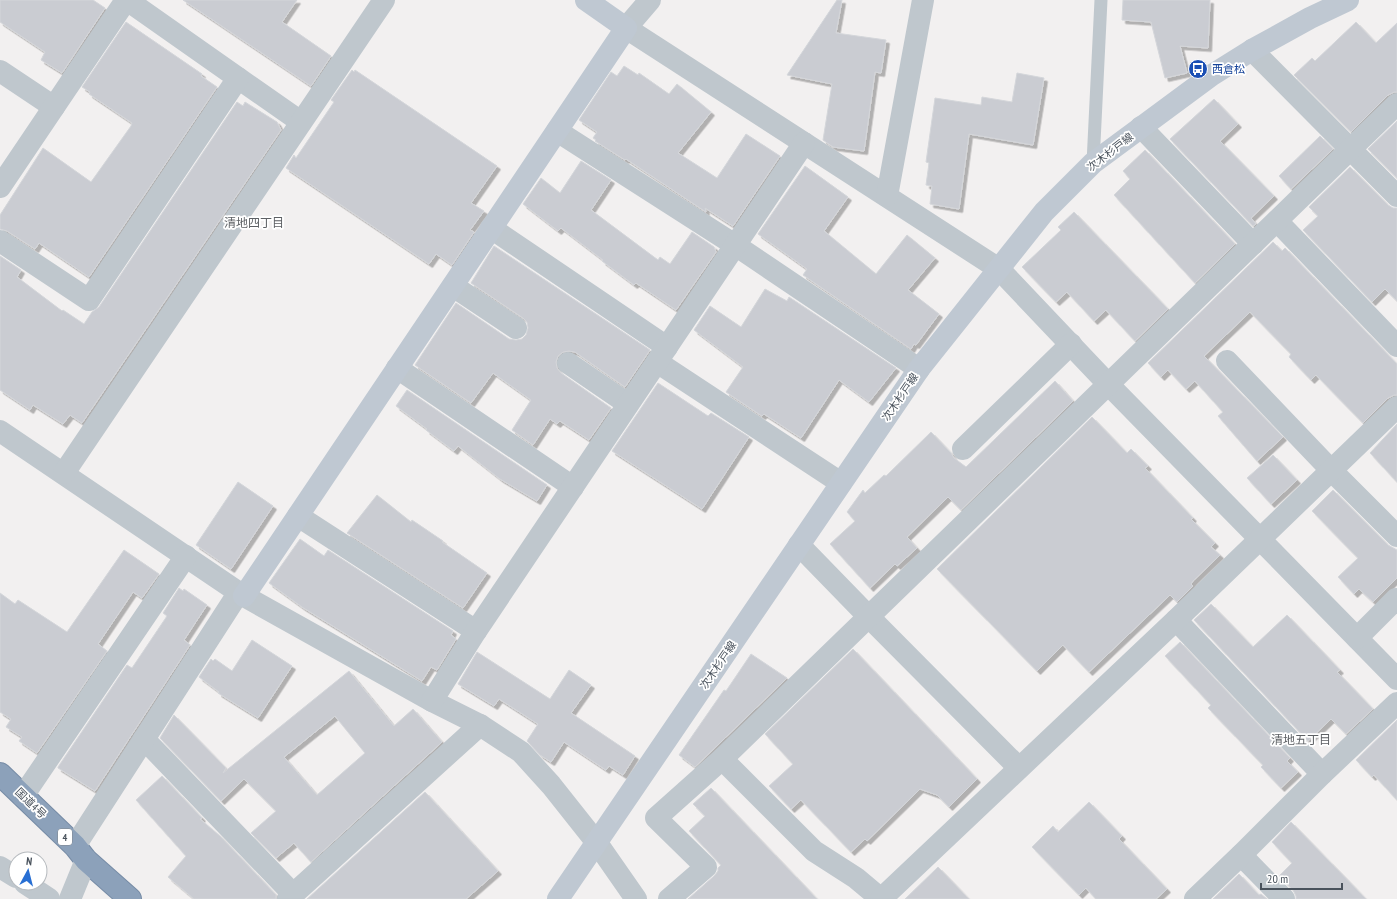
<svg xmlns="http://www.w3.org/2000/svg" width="1397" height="899" font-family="'PT Sans Narrow','Noto Sans JP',sans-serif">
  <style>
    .building { fill: #caccd2; stroke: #d4d6da; fill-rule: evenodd; filter: url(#shadow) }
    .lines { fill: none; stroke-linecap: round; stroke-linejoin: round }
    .highway-casing { stroke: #778ca6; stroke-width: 24 }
    .lane { stroke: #bfc7cd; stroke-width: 13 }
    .street { stroke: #bfc7cd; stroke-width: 22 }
    .secondary { stroke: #bfc8d2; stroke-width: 22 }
    .highway { stroke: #8ca1ba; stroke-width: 22 }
    .labels { text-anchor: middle; stroke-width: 3.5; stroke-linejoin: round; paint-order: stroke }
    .shield { fill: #fff; stroke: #80868d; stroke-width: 1 }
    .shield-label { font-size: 10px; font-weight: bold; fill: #49525c }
    .transit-label { font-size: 11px; fill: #164399; stroke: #fff; text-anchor: start }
    .street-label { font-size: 11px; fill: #49525c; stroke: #fff }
    .neighbourhood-label { font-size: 12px; fill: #5d6064; stroke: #fff }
  </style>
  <defs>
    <filter id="shadow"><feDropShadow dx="3.5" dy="3.5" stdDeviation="0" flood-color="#0004"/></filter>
  </defs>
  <rect width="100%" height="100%" fill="#f2f0f0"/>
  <g class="building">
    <polygon points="0,0 93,0 105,8 62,73 41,60 45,52 0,22"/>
    <polygon points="183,0 297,0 282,22 331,56 311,86"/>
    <polygon points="837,0 842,0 836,33 886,40 881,73 875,72 864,151 833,147 823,140 832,84 787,75"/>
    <polygon points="1123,0 1210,0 1208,48 1180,46 1187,73 1165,78 1151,22 1122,20"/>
    <polygon points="126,22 202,74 201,76 217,87 89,277 39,243 35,249 7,231 0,229 0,215 43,148 91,182 131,126 132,123 89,94 90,92 82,87"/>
    <polygon points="1356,22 1376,43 1397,23 1397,92 1394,92 1388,95 1351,132 1294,75 1312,58 1315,61"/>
    <polygon points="624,66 638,75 639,73 669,94 677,84 711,112 678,153 717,178 746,134 780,156 733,226 705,208 706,212 626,159 625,160 595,141 596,140 593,138 597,132 579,120 611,72 617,76"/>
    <polygon points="352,70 354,72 355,70 497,166 471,203 484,211 470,230 474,232 452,265 436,254 429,264 286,168 294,155 296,158 334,102 331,100"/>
    <polygon points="1017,73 1044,78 1033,145 969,134 959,209 930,204 932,186 926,185 929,163 926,162 935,98 981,105 982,97 1012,102"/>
    <polygon points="1214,99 1238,124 1220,141 1274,196 1251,218 1256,224 1253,226 1170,139"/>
    <polygon points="237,102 243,106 245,102 277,122 281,130 82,423 70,415 63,424 33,405 30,410 0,390 0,256 21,270 17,277 62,311 63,310 84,324 92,312 99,307"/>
    <polygon points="1397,121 1397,178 1368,149"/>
    <polygon points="1320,136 1333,149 1291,189 1279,176"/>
    <polygon points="1145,150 1235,244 1195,283 1114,195 1130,179 1123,171"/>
    <polygon points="581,161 611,180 591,210 658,260 660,257 670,264 692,232 714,247 716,252 676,310 636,283 634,285 602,261 603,260 561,228 558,231 523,204 541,178 560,193"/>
    <polygon points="805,166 848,197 824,231 876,274 907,235 935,258 908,290 939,314 916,345 914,344 911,349 803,275 807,269 758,234"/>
    <polygon points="1350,167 1388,205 1393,208 1397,208 1397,301 1385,289 1372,302 1303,230 1318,216 1309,207"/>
    <polygon points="1074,212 1168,309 1135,341 1106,310 1094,321 1067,292 1056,302 1022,267 1061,230 1058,227"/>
    <polygon points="1273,242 1282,251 1285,248 1397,364 1397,395 1394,395 1388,398 1363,423 1316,375 1311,380 1289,357 1291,354 1250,312 1204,356 1283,437 1257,461 1218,416 1223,412 1195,381 1186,389 1168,370 1161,377 1148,363"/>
    <polygon points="494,246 650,350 625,387 575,352 569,351 563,352 558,356 556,362 557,368 561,373 611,408 589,440 560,421 557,424 550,419 533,445 512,430 531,400 493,373 471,403 415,365 456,303 509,339 516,340 522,339 526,335 528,328 527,322 523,318 471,283"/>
    <polygon points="765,289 787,301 789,297 896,368 869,402 839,380 801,438 764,414 762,416 726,392 743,367 694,330 710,306 741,327"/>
    <polygon points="1055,381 1073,401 961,510 948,497 907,537 917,548 897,566 895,564 870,588 830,544 855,521 847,512 863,490 865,493 884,475 886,476 931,432 951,453 954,458 966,467"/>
    <polygon points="658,383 708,416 711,413 749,437 702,509 612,451"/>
    <polygon points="407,390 547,485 537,501 500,479 458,446 454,451 426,430 427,429 396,406"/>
    <polygon points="1092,417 1127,453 1131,449 1148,466 1145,468 1193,518 1191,519 1215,543 1211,547 1220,555 1193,581 1191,584 1193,586 1177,602 1170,595 1089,672 1063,645 1037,671 937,569"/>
    <polygon points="1397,424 1397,482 1370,453"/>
    <polygon points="1273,455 1297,480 1271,504 1247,478"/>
    <polygon points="238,482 273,506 231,569 196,545"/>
    <polygon points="1333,490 1388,545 1397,550 1397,578 1373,602 1359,589 1354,594 1338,577 1358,558 1312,511"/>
    <polygon points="377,495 411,522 412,520 443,541 442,542 487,573 463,608 347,533"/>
    <polygon points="300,539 324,556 328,550 453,631 451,635 456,639 437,670 431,667 422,681 302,607 269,583"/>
    <polygon points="124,550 159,574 142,598 133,592 98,644 107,651 37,753 19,741 22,737 6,727 11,719 0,712 0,593 15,604 18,600 67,632"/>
    <polygon points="179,588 183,591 184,589 207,605 184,640 190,645 95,791 58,768 58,767 127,665 132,668 167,616 163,613"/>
    <polygon points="1211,604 1253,647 1287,615 1340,670 1337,672 1373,709 1346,734 1331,719 1308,741 1194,620"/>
    <polygon points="252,640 292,666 258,718 218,693 219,692 199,677 211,659 213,661 215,659 232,671"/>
    <polygon points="1180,642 1290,758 1287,761 1298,772 1281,788 1261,767 1263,765 1208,708 1211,705 1165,656"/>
    <polygon points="853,649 977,779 949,807 937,795 920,789 867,841 865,839 851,852 801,800 791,809 769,786 793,764 765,734"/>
    <polygon points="477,652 550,699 569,670 591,685 571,713 635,756 623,775 609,766 606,770 564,742 551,762 540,755 527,741 538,724 499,699 494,706 458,684"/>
    <polygon points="751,654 787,678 695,767 679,755 724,690 726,691"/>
    <path d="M 349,671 L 394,726 L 413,709 L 442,742 L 311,862 L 294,843 L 276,858 L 251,833 L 276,811 L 244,779 L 221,801 L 160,738 L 174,715 L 226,768 L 223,773 ZM 335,716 L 365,753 L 317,795 L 284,757 Z"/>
    <polygon points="1397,720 1397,800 1374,775 1372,777 1356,760"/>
    <polygon points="162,776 202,818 200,819 220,836 276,895 276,899 194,899 168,877 186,856 136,800"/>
    <polygon points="711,788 817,899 688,899 714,876 718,871 718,868 721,865 689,831 705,816 693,804"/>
    <polygon points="425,792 498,871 466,899 307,899"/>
    <polygon points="1089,802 1122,836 1119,839 1167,889 1156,899 1096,899 1086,888 1079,895 1032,847 1053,826 1058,832"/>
    <polygon points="1291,822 1332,864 1366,899 1296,899 1296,896 1293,890 1279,876 1292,863 1272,842"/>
    <polygon points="938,867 969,899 905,899"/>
    <polygon points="1239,874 1259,895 1261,894 1267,899 1213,899"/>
  </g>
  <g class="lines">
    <g class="highway-casing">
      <polyline id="highway" points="0,774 75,846 86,860 130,899"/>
    </g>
    <polyline class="lane" points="1093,163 1101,0"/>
    <g class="street">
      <polyline points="650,0 626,28 999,269 1109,385 1397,679"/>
      <polyline points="1252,50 1397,196"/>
      <polyline points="0,71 54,107"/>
      <polyline points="238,78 301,122"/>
      <polyline points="1141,127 1253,244"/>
      <polyline points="557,131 735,245 919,369"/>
      <polyline points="0,187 126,0"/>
      <polyline points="887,196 923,0"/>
      <polyline points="1277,221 1397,346"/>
      <polyline points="491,228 667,347"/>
      <polyline points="0,241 89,300 238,78 127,0"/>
      <polyline points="453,286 516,328"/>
      <polyline points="1227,361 1331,470 1397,536"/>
      <polyline points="657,362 841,483"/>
      <polyline points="568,363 628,404"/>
      <polyline points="397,368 573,487"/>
      <polyline points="0,431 244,596 432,701 480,725 521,752 551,785 597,843 636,899"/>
      <polyline points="963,449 1071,344"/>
      <polyline points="64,473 384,0"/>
      <polyline points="298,516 476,631"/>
      <polyline points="799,545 869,617 1019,768"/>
      <polyline points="1176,620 1322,774"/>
      <polyline points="1357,638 1396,599"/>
      <polyline points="432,701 476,631 804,143"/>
      <polyline points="144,739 293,894"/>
      <polyline points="722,759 814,851 856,878 881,899"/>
      <polyline points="23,796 186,556"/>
      <polyline points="75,846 239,592"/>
      <polyline points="1241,855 1284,899"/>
      <polyline points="0,867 16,877"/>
      <polyline points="25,883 49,899"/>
      <polyline points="70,899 86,860"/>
      <polyline points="288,899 480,725"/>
      <polyline points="669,899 706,867 656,818 722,759 1397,104"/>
      <polyline points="881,899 1176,620 1397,407"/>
      <polyline points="1195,899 1241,855 1322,774 1397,703"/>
    </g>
    <g class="secondary">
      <polyline points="244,596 626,28 586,0"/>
      <polyline points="558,899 919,369 1044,212 1093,163 1212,75 1252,50 1310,18 1348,0"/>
    </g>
    <use href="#highway" class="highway"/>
  </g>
  <defs>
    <g id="bus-disc" transform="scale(1)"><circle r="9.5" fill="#1a4fb4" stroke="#fff"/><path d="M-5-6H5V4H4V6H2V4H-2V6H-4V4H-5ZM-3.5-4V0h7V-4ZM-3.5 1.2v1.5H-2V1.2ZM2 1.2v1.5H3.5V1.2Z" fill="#fff"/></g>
  </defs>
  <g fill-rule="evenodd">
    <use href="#bus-disc" x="1198" y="69"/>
  </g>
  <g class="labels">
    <rect class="shield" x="58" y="829" width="14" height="16" rx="3"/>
    <g class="shield-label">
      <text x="65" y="841">4</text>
    </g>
    <g class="transit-label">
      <text x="1212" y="73">西倉松</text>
    </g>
    <g class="street-label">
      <text transform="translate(1110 152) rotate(-38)" y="4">次木杉戸線</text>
      <text transform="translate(900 397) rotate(-56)" y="4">次木杉戸線</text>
      <text transform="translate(718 665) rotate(-56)" y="4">次木杉戸線</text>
      <text transform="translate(31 803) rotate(44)" y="4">国道4号</text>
    </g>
    <g class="neighbourhood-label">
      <text x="254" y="227">清地四丁目</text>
      <text x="1301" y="744">清地五丁目</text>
    </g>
  </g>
  <g transform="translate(28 871) rotate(7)"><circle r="19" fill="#ffffff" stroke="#b6babe"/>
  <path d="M0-3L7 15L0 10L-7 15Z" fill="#286fd3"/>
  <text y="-6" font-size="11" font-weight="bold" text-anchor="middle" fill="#49525c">N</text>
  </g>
  <path d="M1261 883v6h81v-6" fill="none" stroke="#49525c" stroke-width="2"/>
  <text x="1267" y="883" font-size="12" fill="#49525c" stroke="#ffffff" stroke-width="3" paint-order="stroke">20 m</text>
</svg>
